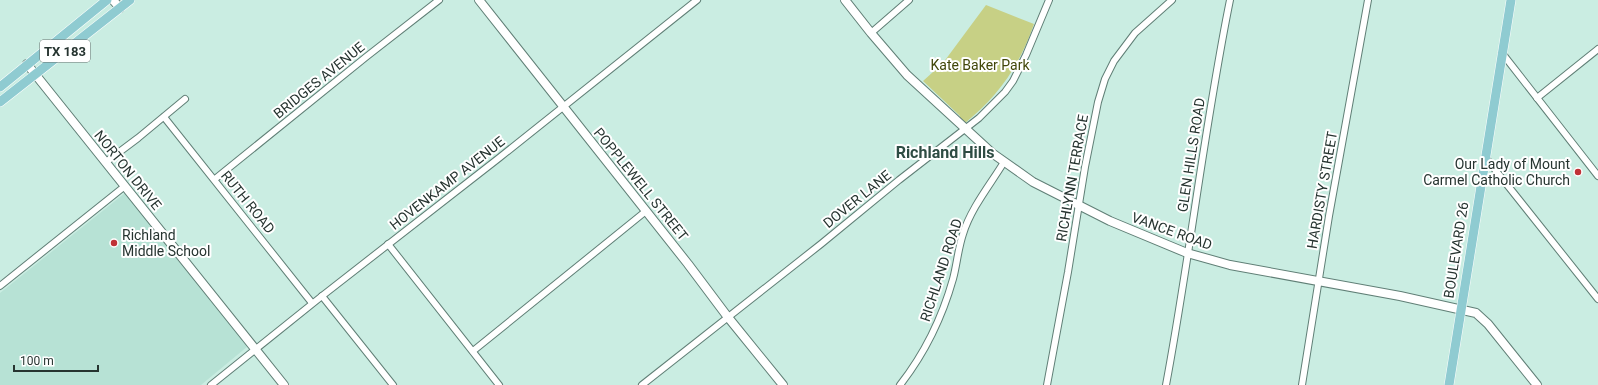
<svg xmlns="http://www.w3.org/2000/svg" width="1598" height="385" font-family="Roboto,sans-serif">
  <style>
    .built { fill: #b7e2d5 }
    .green { fill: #c7d085 }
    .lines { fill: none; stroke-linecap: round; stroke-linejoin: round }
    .street-casing { stroke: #607f76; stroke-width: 8 }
    .secondary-casing { stroke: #607f76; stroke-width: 10 }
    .primary-casing { stroke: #fff; stroke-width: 10 }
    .street { stroke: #fff; stroke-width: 6 }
    .secondary { stroke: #fff; stroke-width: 8 }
    .primary { stroke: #8fcbd1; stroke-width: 9 }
    .poi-dot { fill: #c03136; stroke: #fff; stroke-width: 1.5 }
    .labels { text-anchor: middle; stroke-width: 4; stroke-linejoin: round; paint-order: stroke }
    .shield { fill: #fff; stroke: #67716e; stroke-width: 1 }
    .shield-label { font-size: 13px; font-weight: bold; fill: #263430 }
    .park-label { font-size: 14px; fill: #42470a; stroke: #fff }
    .street-label { font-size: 14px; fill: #263430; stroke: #fff }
    .poi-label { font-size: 14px; fill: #263430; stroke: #fff; text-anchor: end }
    .quarter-label { font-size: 16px; font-weight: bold; fill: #2e4c43; stroke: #fff }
  </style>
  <rect width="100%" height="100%" fill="#caede2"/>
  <polygon class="built" points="125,193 248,346 201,385 0,385 0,293"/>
  <path class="green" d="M 986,5 L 1034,24 C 1019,67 999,95 964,124 L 960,118 L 960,116 L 923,81 L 943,63 Z"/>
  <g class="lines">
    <g class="street-casing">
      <g id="street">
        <polyline points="871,33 909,0"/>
        <polyline points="1502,53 1598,176"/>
        <polyline points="1537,98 1598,49"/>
        <polyline points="164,117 312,303"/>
        <polyline points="1485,157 1598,299"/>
        <polyline points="106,162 138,138 185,99"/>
        <polyline points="215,179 366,57 439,0"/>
        <polyline points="388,244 499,385"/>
        <polyline points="0,286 125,186"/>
        <polyline points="322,296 393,385"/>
        <polyline points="473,351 646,211"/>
        <polyline points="211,385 322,296 499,158 697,0"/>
        <polyline points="642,385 821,244 899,180 979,118 1005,92 1013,81 1026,55 1049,0"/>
        <path d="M 900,385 C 925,353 942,318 953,279 C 957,264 958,249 963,234 C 971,208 990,185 1004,162"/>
        <polyline points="1047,385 1068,272 1085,167 1098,102 1105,79 1114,61 1135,33 1172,0"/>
        <path d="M 1166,385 C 1190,257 1204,128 1230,0"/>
        <polyline points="1302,385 1329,216 1368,0"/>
      </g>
    </g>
    <g class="secondary-casing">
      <g id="secondary">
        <polyline points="113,0 120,8"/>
        <polyline points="479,0 688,264 727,316 783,385"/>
        <polyline points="845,0 871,33 907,75 992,153 1033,182 1110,221 1187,253 1230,265 1400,296 1476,313 1488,324 1537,385"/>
        <polyline points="27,64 284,385"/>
      </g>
    </g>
    <g class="primary-casing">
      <g id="primary">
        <polyline points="0,87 107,0"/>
        <polyline points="0,102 130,0"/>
        <polyline points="1449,385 1511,0"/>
      </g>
    </g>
    <use href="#street" class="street"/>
    <use href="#secondary" class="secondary"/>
    <use href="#primary" class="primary"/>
  </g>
  <g class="poi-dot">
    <circle cx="1578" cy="172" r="4"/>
    <circle cx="114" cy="243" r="4"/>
  </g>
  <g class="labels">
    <rect class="shield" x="40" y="40" width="50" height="22" rx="3"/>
    <g class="shield-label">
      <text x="65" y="56">TX 183</text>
    </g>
    <g class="park-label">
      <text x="980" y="70">Kate Baker Park</text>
    </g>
    <g class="street-label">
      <text transform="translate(319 80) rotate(-39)" y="5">BRIDGES AVENUE</text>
      <text transform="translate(1191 155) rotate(-81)" y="5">GLEN HILLS ROAD</text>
      <text transform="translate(128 170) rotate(51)" y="5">NORTON DRIVE</text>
      <text transform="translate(1072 178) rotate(-80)" y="5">RICHLYNN TERRACE</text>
      <text transform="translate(447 183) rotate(-38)" y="5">HOVENKAMP AVENUE</text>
      <text transform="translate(641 184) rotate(51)" y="5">POPPLEWELL STREET</text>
      <text transform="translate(1322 190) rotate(-80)" y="5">HARDISTY STREET</text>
      <text transform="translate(857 199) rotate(-39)" y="5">DOVER LANE</text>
      <text transform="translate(248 202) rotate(51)" y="5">RUTH ROAD</text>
      <text transform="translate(1172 231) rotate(20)" y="5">VANCE ROAD</text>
      <text transform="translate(1456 250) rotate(-81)" y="5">BOULEVARD 26</text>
      <text transform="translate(941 270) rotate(-72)" y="5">RICHLAND ROAD</text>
    </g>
    <g class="poi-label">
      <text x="1570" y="169">Our Lady of Mount<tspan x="1570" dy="16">Carmel Catholic Church</tspan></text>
      <text x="122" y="240" text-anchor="start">Richland<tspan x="122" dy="16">Middle School</tspan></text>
    </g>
    <g class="quarter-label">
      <text x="945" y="158">Richland Hills</text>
    </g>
  </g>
  <path d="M14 365v6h84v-6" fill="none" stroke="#263430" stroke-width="2"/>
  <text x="20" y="365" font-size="12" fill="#263430" stroke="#ffffff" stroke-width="3" paint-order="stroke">100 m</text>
</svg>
